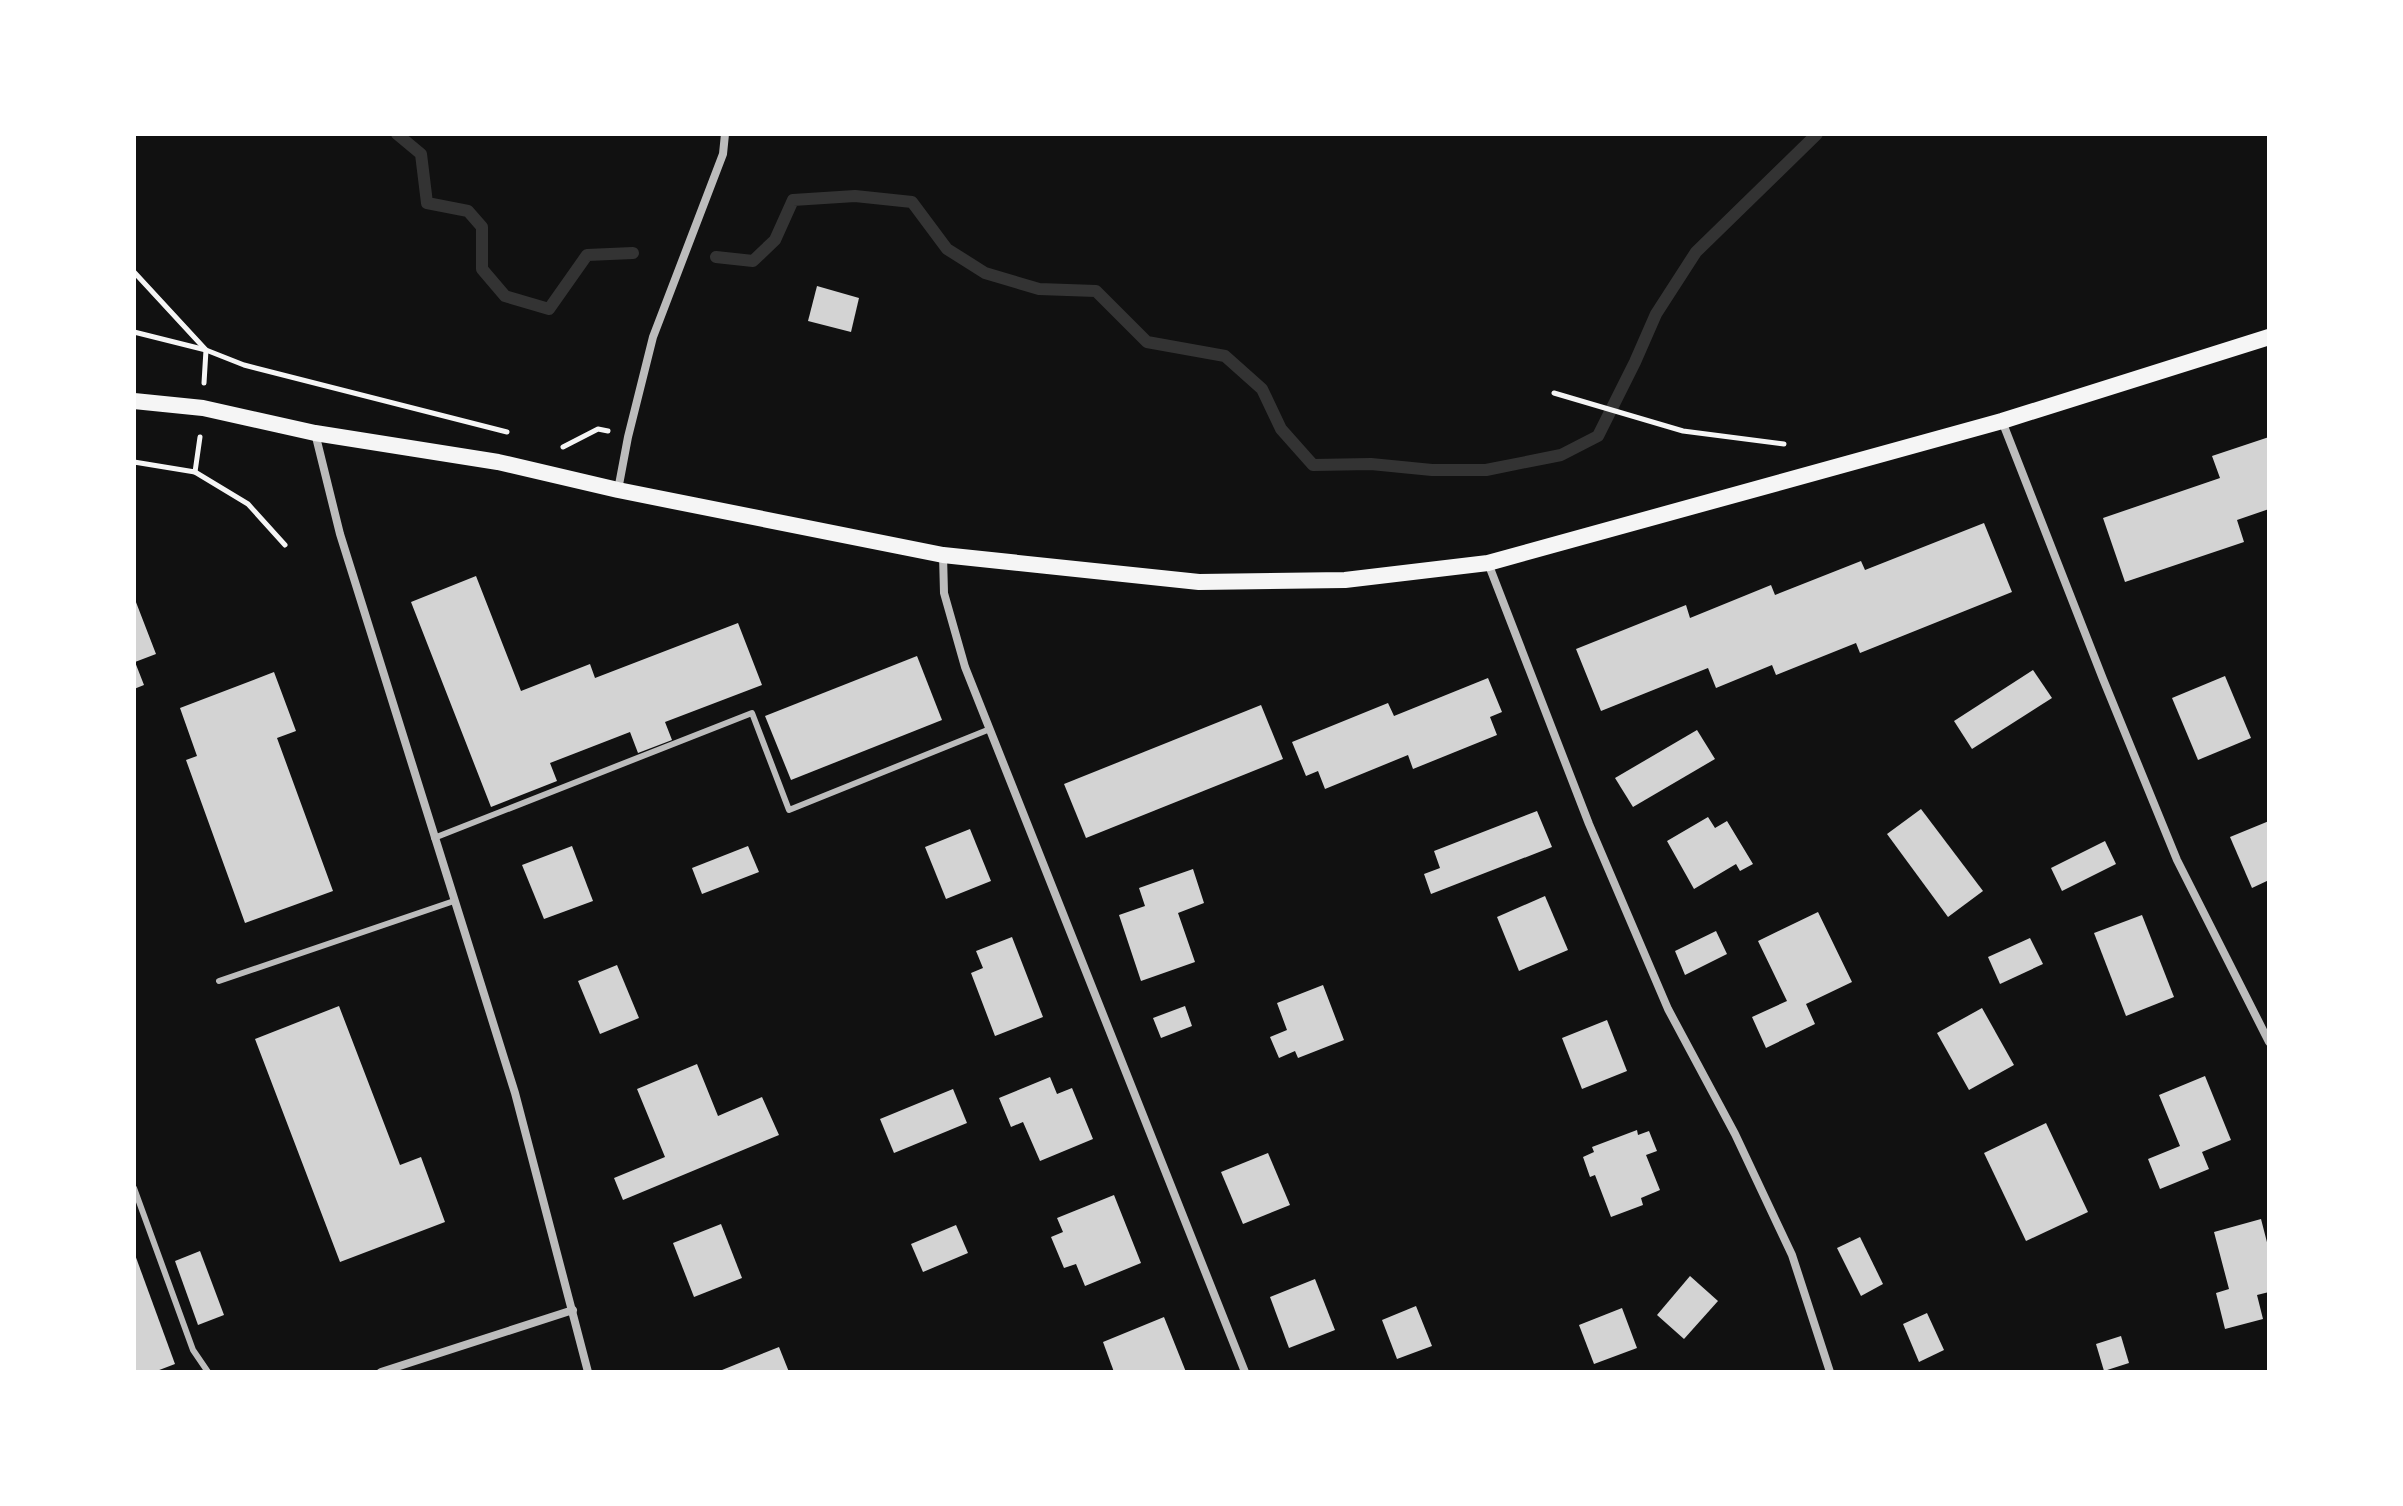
<svg xmlns="http://www.w3.org/2000/svg" width="2403" height="1506" font-family="'Nunito Sans',sans-serif">
  <style>
    .lines { fill: none; stroke-linecap: round; stroke-linejoin: round }
    .stream { stroke: #333; stroke-width: 12 }
    .building { fill: #d3d3d3 }
    .path { stroke: #f5f5f5; stroke-width: 5 }
    .service { stroke: #bcbcbc; stroke-width: 6 }
    .minor { stroke: #bcbcbc; stroke-width: 8 }
    .secondary { stroke: #f5f5f5; stroke-width: 16 }
  </style>
  <rect width="100%" height="100%" fill="#111"/>
  <g class="lines">
    <g class="stream">
      <polyline points="397,134 421,154 427,203 468,211 482,227 482,269 505,296 549,309 587,255 633,253"/>
      <polyline points="716,257 753,261 775,240 793,200 855,196 912,202 947,249 985,273 1039,289 1096,291 1147,342 1225,356 1262,389 1281,429 1313,465 1371,464 1432,470 1486,470 1561,455 1598,436 1635,362 1656,314 1696,252 1817,134"/>
    </g>
  </g>
  <g class="building">
    <polygon points="817,286 859,298 851,332 808,321"/>
    <polygon points="2269,437 2269,509 2237,520 2244,542 2125,582 2103,518 2220,478 2212,456"/>
    <polygon points="1984,523 2012,592 1860,653 1856,643 1776,675 1772,665 1716,688 1708,668 1601,711 1576,649 1686,605 1690,618 1771,585 1775,595 1861,561 1865,570"/>
    <polygon points="476,576 521,691 590,664 595,678 738,623 762,685 665,722 672,740 638,753 630,732 550,763 557,781 491,807 411,602"/>
    <polygon points="134,597 156,654 135,662 144,685 134,689"/>
    <polygon points="917,656 942,720 791,780 765,716"/>
    <polygon points="2033,670 2052,698 1972,749 1954,721"/>
    <polygon points="274,672 296,731 277,738 333,891 245,923 186,760 197,756 180,708"/>
    <polygon points="2225,676 2251,738 2198,760 2172,698"/>
    <polygon points="1488,678 1502,712 1490,717 1497,735 1413,769 1408,755 1325,789 1318,771 1306,776 1292,742 1388,703 1394,716"/>
    <polygon points="1261,705 1283,759 1086,838 1064,784"/>
    <polygon points="1697,730 1715,759 1633,807 1615,778"/>
    <polygon points="1921,809 1983,891 1948,917 1887,834"/>
    <polygon points="1537,811 1552,847 1431,894 1424,874 1440,868 1434,851"/>
    <polygon points="1708,817 1715,828 1727,821 1753,864 1740,871 1736,864 1694,889 1667,841"/>
    <polygon points="2269,821 2269,880 2252,888 2230,837"/>
    <polygon points="970,829 991,881 946,899 925,847"/>
    <polygon points="2105,841 2116,864 2062,891 2051,868"/>
    <polygon points="572,846 593,901 544,919 522,865"/>
    <polygon points="748,846 759,872 702,894 692,868"/>
    <polygon points="1193,869 1204,903 1178,913 1195,962 1141,981 1119,915 1145,906 1139,888"/>
    <polygon points="1545,896 1568,950 1519,971 1497,917"/>
    <polygon points="1818,912 1852,982 1806,1004 1815,1024 1766,1048 1752,1017 1787,1001 1758,941"/>
    <polygon points="2142,915 2174,997 2126,1016 2094,933"/>
    <polygon points="1716,931 1727,954 1685,975 1675,951"/>
    <polygon points="1012,937 1043,1017 995,1036 971,973 983,968 976,951"/>
    <polygon points="2030,938 2043,964 2000,984 1988,957"/>
    <polygon points="617,965 639,1018 600,1034 578,981"/>
    <polygon points="1323,985 1344,1040 1298,1058 1295,1051 1279,1058 1270,1037 1287,1030 1277,1003"/>
    <polygon points="339,1006 400,1165 421,1157 445,1222 340,1262 255,1039"/>
    <polygon points="1185,1006 1192,1026 1161,1038 1153,1018"/>
    <polygon points="1982,1008 2014,1065 1969,1090 1937,1033"/>
    <polygon points="1607,1020 1627,1071 1582,1089 1562,1038"/>
    <polygon points="697,1064 718,1116 762,1097 779,1135 623,1200 614,1178 665,1157 637,1089"/>
    <polygon points="2205,1076 2231,1140 2202,1152 2209,1169 2160,1189 2148,1159 2180,1146 2159,1095"/>
    <polygon points="1050,1077 1057,1094 1072,1088 1093,1139 1040,1161 1023,1122 1011,1127 999,1098"/>
    <polygon points="953,1089 967,1123 894,1153 880,1119"/>
    <polygon points="2046,1123 2088,1212 2026,1241 1984,1153"/>
    <polygon points="1637,1130 1638,1135 1649,1131 1657,1151 1646,1155 1660,1190 1641,1198 1643,1205 1611,1217 1595,1175 1590,1177 1583,1157 1594,1152 1592,1147"/>
    <polygon points="1268,1153 1290,1205 1243,1224 1221,1172"/>
    <polygon points="1114,1195 1141,1263 1085,1286 1076,1264 1064,1268 1051,1237 1063,1232 1057,1218"/>
    <polygon points="2261,1219 2269,1250 2269,1292 2257,1295 2263,1319 2225,1329 2216,1293 2229,1289 2214,1232"/>
    <polygon points="721,1224 742,1278 694,1297 673,1243"/>
    <polygon points="956,1225 968,1253 923,1272 911,1244"/>
    <polygon points="1860,1237 1883,1284 1861,1296 1837,1248"/>
    <polygon points="200,1251 224,1315 198,1325 175,1261"/>
    <polygon points="134,1252 175,1364 154,1372 134,1372"/>
    <polygon points="1690,1276 1718,1301 1684,1339 1657,1315"/>
    <polygon points="1315,1279 1335,1330 1289,1348 1270,1297"/>
    <polygon points="1416,1306 1432,1346 1397,1359 1382,1320"/>
    <polygon points="1622,1308 1637,1348 1594,1364 1579,1325"/>
    <polygon points="1927,1313 1944,1350 1919,1362 1903,1324"/>
    <polygon points="1164,1317 1186,1372 1114,1372 1103,1342"/>
    <polygon points="2121,1336 2129,1363 2104,1371 2096,1344"/>
    <polygon points="779,1347 789,1372 723,1372 722,1370"/>
  </g>
  <g class="lines">
    <g class="path">
      <polyline points="134,272 206,350 204,383"/>
      <polyline points="134,332 206,350 244,365 507,432"/>
      <polyline points="1554,393 1683,431 1784,444"/>
      <polyline points="563,447 598,429 608,431"/>
      <polyline points="134,462 195,472 248,504 285,545"/>
      <polyline points="195,472 200,437"/>
    </g>
    <g class="service">
      <polyline points="434,838 752,713 789,810 990,729"/>
      <polyline points="219,981 454,901"/>
      <polyline points="134,1188 193,1350 208,1372"/>
    </g>
    <g class="minor">
      <polyline points="2002,421 2103,679 2177,860 2269,1042"/>
      <polyline points="315,433 340,534 515,1093 588,1372"/>
      <polyline points="618,490 628,437 653,337 723,154 725,134"/>
      <polyline points="943,555 944,593 965,667 1245,1372"/>
      <polyline points="1488,563 1589,824 1668,1009 1735,1134 1792,1255 1830,1372"/>
      <polyline points="381,1372 573,1310"/>
    </g>
    <polyline class="secondary" points="134,401 203,408 315,433 498,462 618,490 943,555 1199,582 1345,580 1488,563 2002,421 2269,337"/>
  </g>
  <rect width="2403" height="1506" fill="none" stroke="#ffffff" stroke-width="272"/>
</svg>
